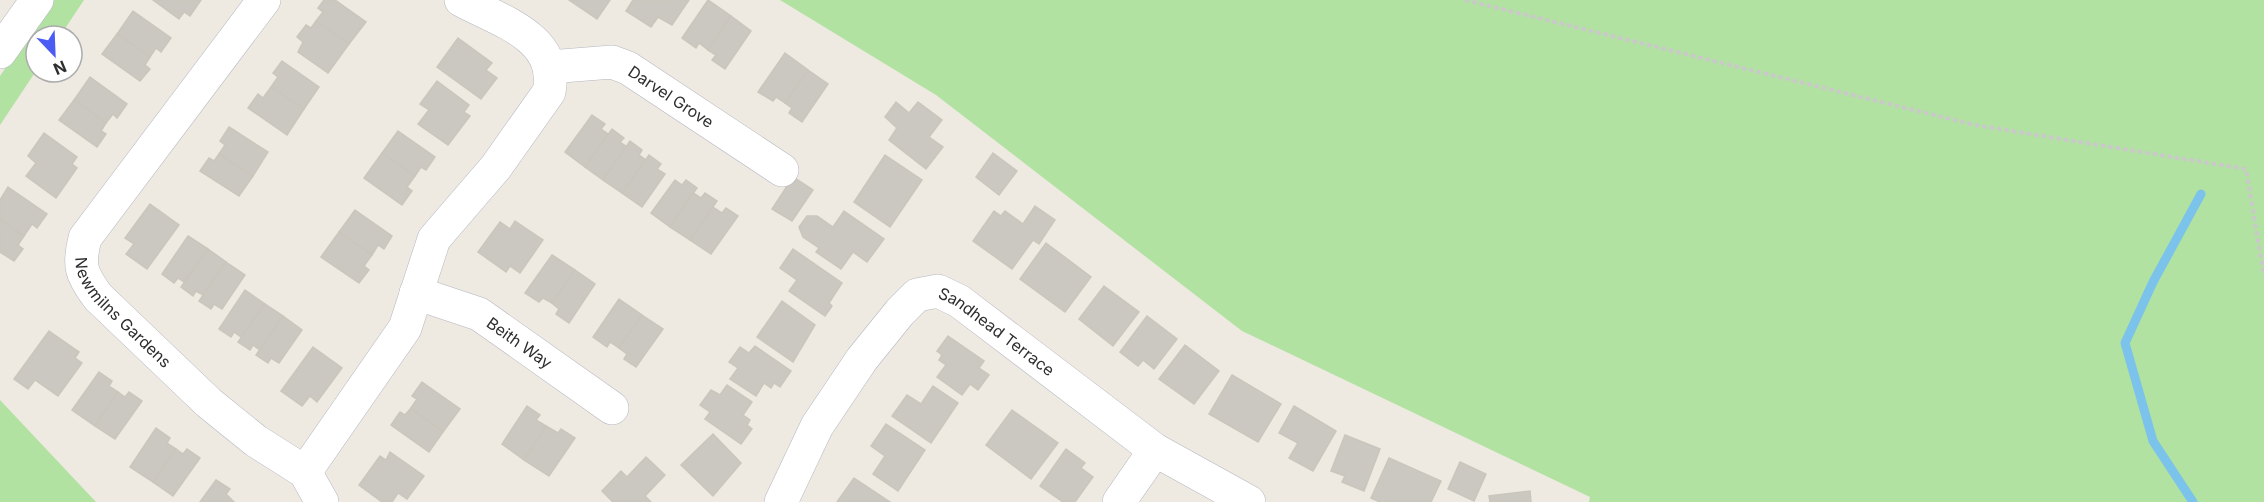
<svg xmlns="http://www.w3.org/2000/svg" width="2264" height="502" font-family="Inter,sans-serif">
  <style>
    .green { fill: #b2e2a1 }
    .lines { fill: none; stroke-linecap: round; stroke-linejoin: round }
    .stream { stroke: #7bc3ea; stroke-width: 9 }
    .building { fill: #cac8c0; stroke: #cac6bb; stroke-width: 1.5 }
    .minor-casing { stroke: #b5b6c0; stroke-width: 34 }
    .tertiary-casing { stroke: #b5b6c0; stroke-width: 34 }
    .path { stroke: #c9c9c9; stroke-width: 4; stroke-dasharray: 4.5 3; stroke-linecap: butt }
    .minor { stroke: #fff; stroke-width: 33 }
    .tertiary { stroke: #fff; stroke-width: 33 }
    .labels { text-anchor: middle; stroke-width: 4.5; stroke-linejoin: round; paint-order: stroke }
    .street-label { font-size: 16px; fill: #2e2e2e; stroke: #fff }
  </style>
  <rect width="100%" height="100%" fill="#eeeae2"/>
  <g class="green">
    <polygon points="53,0 84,0 60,36 36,36 36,71 0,125 0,76"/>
    <polygon points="780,0 2264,0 2264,502 1589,502 1590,497 1242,331 936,95"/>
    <polygon points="0,400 96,502 0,502"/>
  </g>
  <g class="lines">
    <polyline class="stream" points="2193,502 2153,441 2125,343 2153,282 2201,194"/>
  </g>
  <g class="building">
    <polygon points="153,0 201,0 190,16 184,12 179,19"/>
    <polygon points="324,0 335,0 366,22 349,44 316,21 323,12 318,8"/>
    <polygon points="569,0 610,0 597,19"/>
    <polygon points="633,0 689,0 672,25 658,17 651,27 626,11"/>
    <polygon points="708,0 731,16 708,50 699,43 696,48 682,38"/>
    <polygon points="133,11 171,38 161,52 156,48 150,57 117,34"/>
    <polygon points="731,16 751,31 725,69 712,60 716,55 708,50"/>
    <polygon points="316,21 349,44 328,73 298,52 303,42 297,37 306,25 311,28"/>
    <polygon points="117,34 150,57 145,65 150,69 140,81 102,54"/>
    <polygon points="458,38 492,63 486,70 497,78 481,99 437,67"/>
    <polygon points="785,53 808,70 785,103 776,97 773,101 758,92"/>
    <polygon points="282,61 319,87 304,109 271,87 278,77 273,73"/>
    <polygon points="808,70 828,84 802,122 789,113 792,108 785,103"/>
    <polygon points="90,77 127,104 117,118 113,114 106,123 74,100"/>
    <polygon points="437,81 469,105 464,112 470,116 448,145 418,124 429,110 420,104"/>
    <polygon points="271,87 304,109 287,135 248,108 258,94 263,98"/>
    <polygon points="74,100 106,123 101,131 106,134 97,147 59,120"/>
    <polygon points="896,102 909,113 918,102 942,120 929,137 943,147 926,169 889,140 897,128 885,117"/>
    <polygon points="592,115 605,124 601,129 608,134 585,167 565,152"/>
    <polygon points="229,127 268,152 253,176 219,154 225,145 220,141"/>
    <polygon points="612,129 624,138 620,142 627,147 603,180 585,167"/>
    <polygon points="398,131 435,157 426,170 421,167 415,176 382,153"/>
    <polygon points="44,133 77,157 72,164 77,168 56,198 26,176 36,163 28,156"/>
    <polygon points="630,141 642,150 639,155 646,160 622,193 603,180"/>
    <polygon points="382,153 415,176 407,187 412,191 402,205 364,178"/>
    <polygon points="993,153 1017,171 999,195 976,177"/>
    <polygon points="219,154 253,176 239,196 200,171 209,158 214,161"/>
    <polygon points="649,155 661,164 657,169 665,174 642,207 622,193"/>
    <polygon points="885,155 922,180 890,227 854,202"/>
    <polygon points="793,177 813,190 792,221 772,209"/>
    <polygon points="675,180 682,185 686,180 697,188 670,227 651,213"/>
    <polygon points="8,187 47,214 37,228 32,224 24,236 0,219 0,200"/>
    <polygon points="693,193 701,198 705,193 717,201 690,240 670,227"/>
    <polygon points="150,204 179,225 147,269 126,254 134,244 125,238"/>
    <polygon points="1035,206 1055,220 1039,244 1033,240 1012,269 973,241 994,211 1001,216 1005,211 1023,224"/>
    <polygon points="713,207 722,213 726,208 738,216 711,254 690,240"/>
    <polygon points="355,210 392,236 384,249 378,245 372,255 339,232"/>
    <polygon points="844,211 884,239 867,262 853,252 841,269 816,252 819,248 803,237 799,227 807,216 817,216 833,227"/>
    <polygon points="0,219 24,236 18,245 23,249 14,261 0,252"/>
    <polygon points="515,221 543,240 520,273 510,266 506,272 478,252 500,222 510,229"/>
    <polygon points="339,232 372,255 364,266 369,270 359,283 321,257"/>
    <polygon points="188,236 208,249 184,282 178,278 174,283 162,274"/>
    <polygon points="1046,243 1091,277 1065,312 1020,279"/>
    <polygon points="208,249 226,262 203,295 196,291 193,296 181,287"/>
    <polygon points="793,249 842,283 829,303 832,306 825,316 789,291 797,280 780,268"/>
    <polygon points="552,255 575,270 552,303 543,298 539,302 525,293"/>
    <polygon points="226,262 245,275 222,309 214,304 211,309 199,301"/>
    <polygon points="575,270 595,284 569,323 556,314 559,309 552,303"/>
    <polygon points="1104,286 1139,312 1113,346 1079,319"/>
    <polygon points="245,290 265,304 241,337 234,332 231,337 219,329"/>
    <polygon points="619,299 642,315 619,348 610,342 607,347 593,337"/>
    <polygon points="782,301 815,325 793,362 757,337"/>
    <polygon points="265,304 283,316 260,350 253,345 250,350 238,342"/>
    <polygon points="642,315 663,329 636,367 624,359 627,354 619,348"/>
    <polygon points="283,316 302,330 279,363 271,358 268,363 256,355"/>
    <polygon points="1147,316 1177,339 1154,369 1143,360 1138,366 1120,352"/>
    <polygon points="49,331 79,352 75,358 82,363 58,396 35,380 28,389 14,379"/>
    <polygon points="948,336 984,361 979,368 989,375 978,390 970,384 962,395 937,377 946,365 939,360 942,355 937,351"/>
    <polygon points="1185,345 1219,371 1194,404 1159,379"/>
    <polygon points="755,346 791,371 780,387 774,383 771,388 764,383 756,396 730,379 738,368 729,362 740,347 749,353"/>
    <polygon points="313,347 342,368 317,402 310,396 302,406 281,391"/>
    <polygon points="99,372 112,381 109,386 118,392 95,426 72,410"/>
    <polygon points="1232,375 1281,404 1258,442 1209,414"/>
    <polygon points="422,382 460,409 443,432 411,408 417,399 412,396"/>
    <polygon points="727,385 752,402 743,415 750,420 747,425 752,429 741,444 705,419 710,412 700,405 711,390 720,395"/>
    <polygon points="933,386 958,403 931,443 892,416 907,395 921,404"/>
    <polygon points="118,392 125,397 129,392 142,401 115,439 95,426"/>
    <polygon points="527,406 540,415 536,420 546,426 524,460 502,444"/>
    <polygon points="1294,406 1336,431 1313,471 1289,458 1298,443 1279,433"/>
    <polygon points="411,408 443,432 429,452 391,425 400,412 405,415"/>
    <polygon points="1012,410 1058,443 1031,479 986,445"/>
    <polygon points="886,424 925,450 898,491 873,474 885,456 871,446"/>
    <polygon points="546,426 558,433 561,429 575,438 549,476 524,460"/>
    <polygon points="156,428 170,438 167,443 176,449 153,482 130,467"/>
    <polygon points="713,434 741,463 713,496 681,465"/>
    <polygon points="1345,435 1380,449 1364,491 1342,482 1345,476 1331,471"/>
    <polygon points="176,449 183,454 187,449 200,458 173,496 153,482"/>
    <polygon points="1066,449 1085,463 1081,468 1093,477 1075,502 1063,502 1040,486"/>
    <polygon points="390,452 424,476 407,499 398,493 392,502 382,502 359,485 380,456 386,460"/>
    <polygon points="646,457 665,475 645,496 651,502 613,502 602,491 621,471 627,477"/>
    <polygon points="1389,458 1441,481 1431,502 1380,502 1371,498"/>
    <polygon points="1460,462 1486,474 1474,501 1448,489"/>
    <polygon points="854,478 890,502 837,502"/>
    <polygon points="216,480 230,489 226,494 234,502 200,502"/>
    <polygon points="1530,491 1531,502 1490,502 1489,496"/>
  </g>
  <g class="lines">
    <g class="minor-casing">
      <g id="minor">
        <path id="s1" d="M 264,0 L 85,238 C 78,266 81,274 98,297 L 209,403 L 256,441 L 305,472 L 322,502"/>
        <path id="s2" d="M 549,67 L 612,62 L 628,68 L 782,170"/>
        <path id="s3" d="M 416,293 L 479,314 L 612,408"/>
        <path d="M 305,472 L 405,328 L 434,239 L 496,167 L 549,92 C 560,37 500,21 461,0"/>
        <path id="s4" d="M 781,502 L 817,426 L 862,359 L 900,312 L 917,295 L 938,291 L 959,301 L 1155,450 L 1249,502"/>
        <polyline points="1119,502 1155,450"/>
      </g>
    </g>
    <g class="tertiary-casing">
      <polyline id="tertiary" points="0,52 37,0"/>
    </g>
    <polyline class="path" points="1465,0 1975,125 2246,169 2264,276"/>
    <use href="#minor" class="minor"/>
    <use href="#tertiary" class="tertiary"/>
  </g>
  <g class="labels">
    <g class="street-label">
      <text dy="6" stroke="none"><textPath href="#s2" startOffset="132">Darvel Grove</textPath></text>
      <text dy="6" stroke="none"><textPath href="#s1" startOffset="388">Newmilns Gardens</textPath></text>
      <text dy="6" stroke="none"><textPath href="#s4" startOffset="342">Sandhead Terrace</textPath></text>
      <text dy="6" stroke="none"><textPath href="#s3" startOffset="116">Beith Way</textPath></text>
    </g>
  </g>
  <g transform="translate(54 54) rotate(157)"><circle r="28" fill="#ffffff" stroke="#ababab" stroke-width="1.5"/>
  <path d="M0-4.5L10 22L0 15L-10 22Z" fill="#4b5cf2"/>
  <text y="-9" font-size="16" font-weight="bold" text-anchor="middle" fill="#2e2e2e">N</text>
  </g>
</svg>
